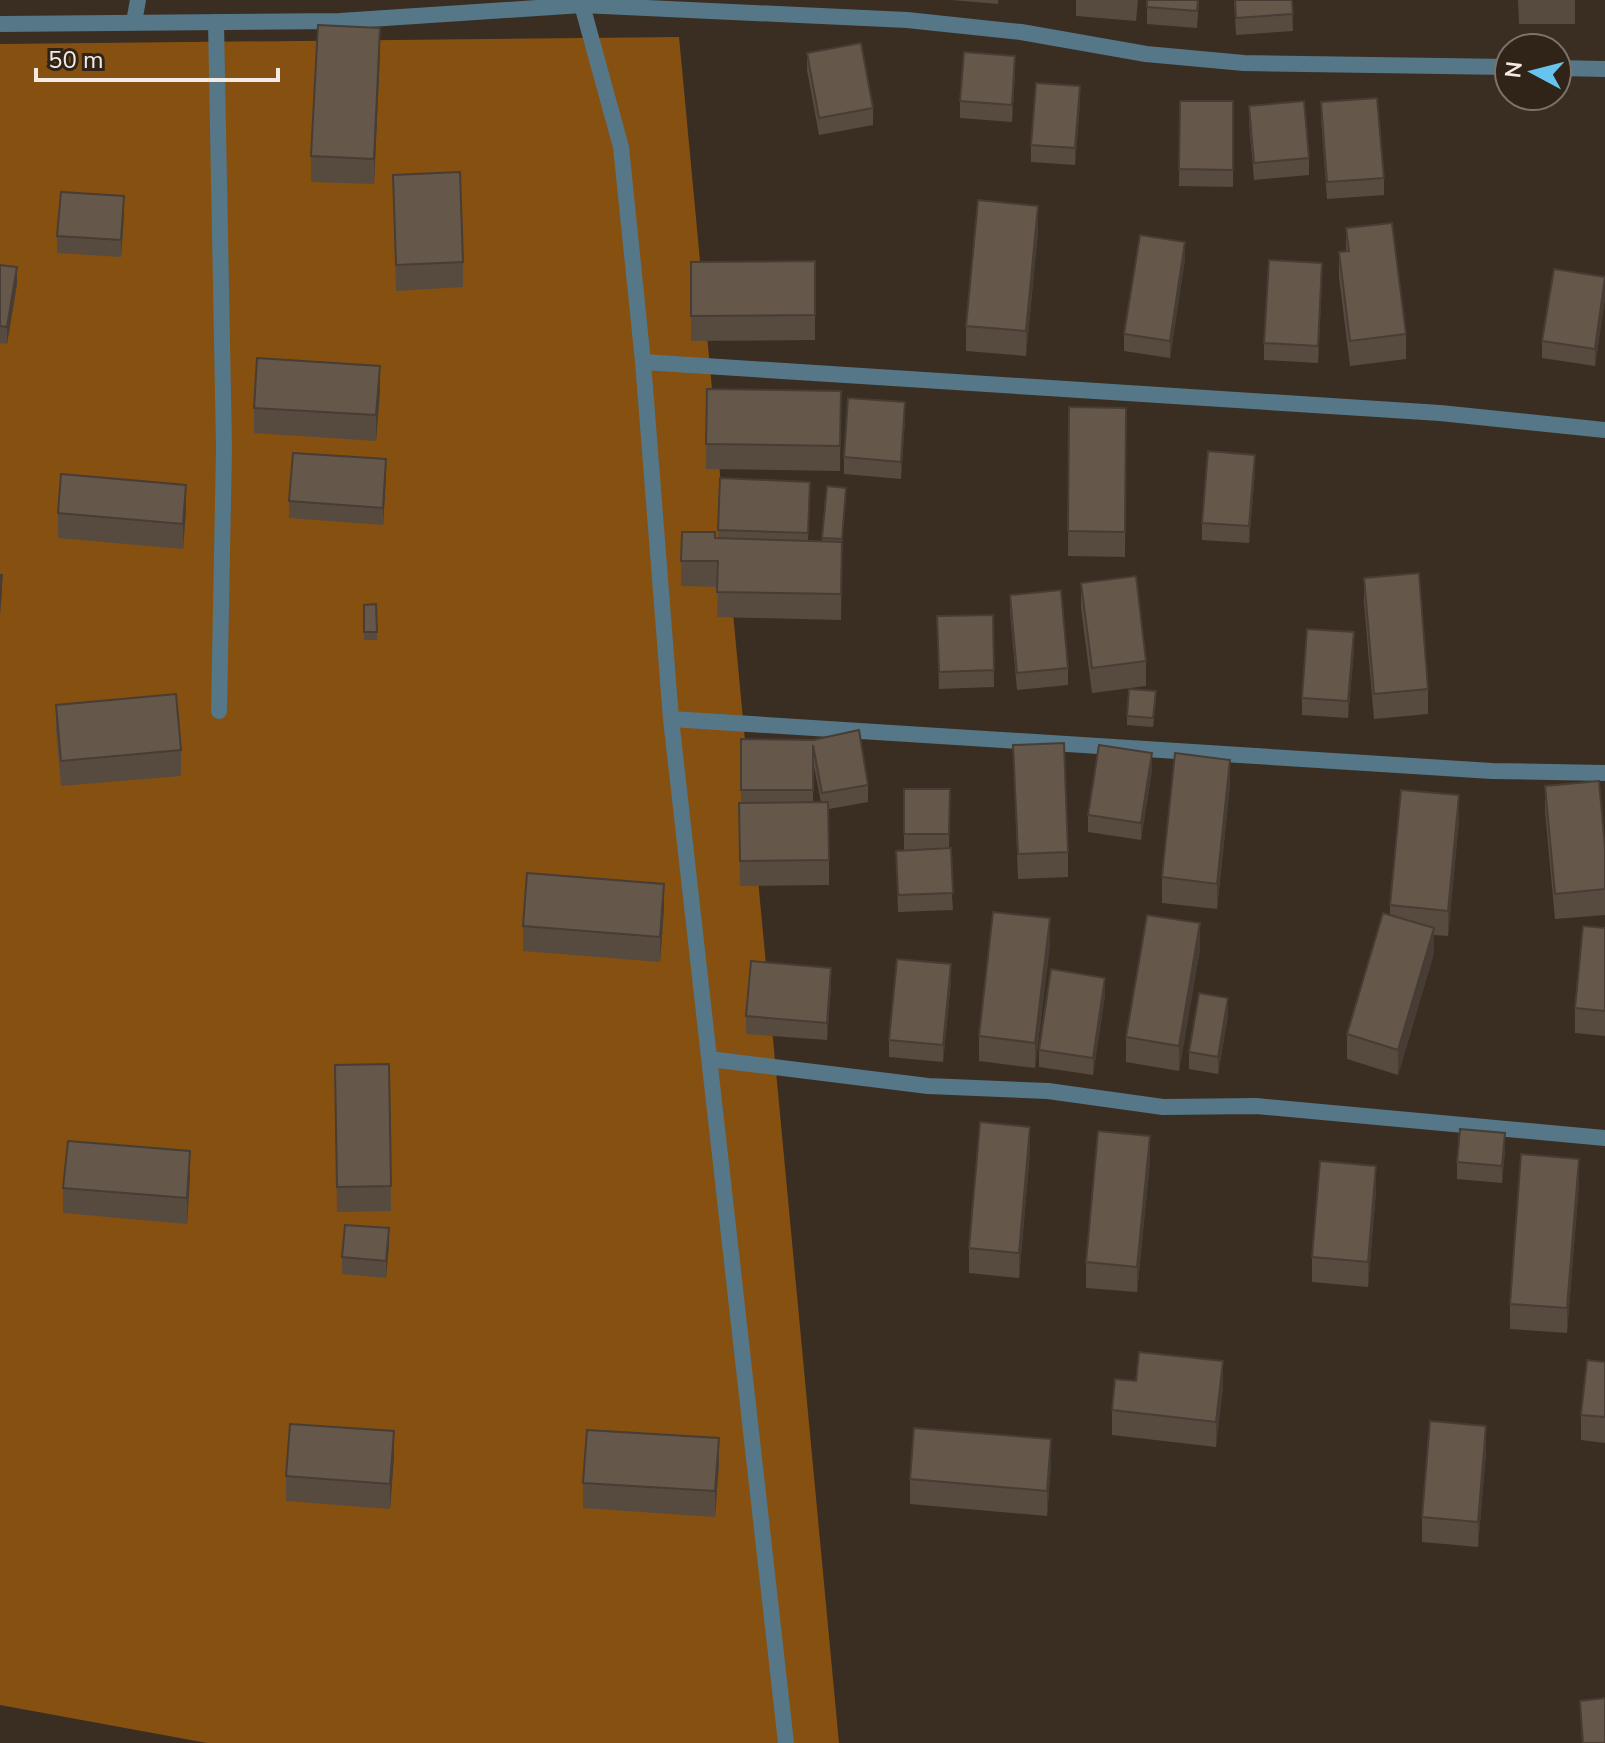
<svg xmlns="http://www.w3.org/2000/svg" width="1605" height="1743" font-family="'Nunito Sans',sans-serif">
  <style>
    .forest { fill: #865010 }
    .lines { fill: none; stroke-linecap: round; stroke-linejoin: round }
    .street { stroke: #557787; stroke-width: 16 }
    .wall { fill: #574b40; fill-rule: evenodd }
    .shaded-wall { fill: #473d34 }
    .building { fill: #65574a; stroke: #473d34; stroke-width: 2 }
  </style>
  <rect width="100%" height="100%" fill="#3a2d22"/>
  <polygon class="forest" points="679,37 839,1743 207,1743 0,1705 0,44"/>
  <g class="lines">
    <g class="street">
      <polyline points="582,5 907,20 1021,32 1146,54 1244,63 1509,67"/>
      <polyline points="134,22 138,0"/>
      <polyline points="216,22 224,448 219,711"/>
      <polyline points="0,24 340,21 582,5 621,147 643,362 671,719 786,1743"/>
      <polyline points="1557,68 1605,69"/>
      <polyline points="643,362 1440,413 1605,430"/>
      <polyline points="671,719 1492,771 1605,773"/>
      <polyline points="710,1059 928,1086 1048,1091 1163,1107 1256,1106 1605,1138"/>
    </g>
  </g>
  <g class="wall">
    <polygon points="951,0 998,0 998,4"/>
    <polygon points="1076,0 1138,0 1136,21 1076,16"/>
    <polygon points="1147,0 1199,0 1197,28 1147,24"/>
    <polygon points="1234,0 1292,0 1293,31 1236,35"/>
    <polygon points="1518,0 1575,0 1575,24 1519,24"/>
    <polygon points="380,53 374,184 311,182 311,156"/>
    <polygon points="807,53 873,108 873,125 819,135 807,70"/>
    <polygon points="1015,73 1012,122 960,118 960,101"/>
    <polygon points="1180,101 1233,101 1233,187 1179,186"/>
    <polygon points="1321,102 1384,178 1384,195 1327,199 1321,119"/>
    <polygon points="1080,103 1075,165 1031,162 1031,145"/>
    <polygon points="1249,106 1309,158 1309,175 1254,180 1249,123"/>
    <polygon points="393,175 463,262 463,287 396,291"/>
    <polygon points="124,214 121,257 57,253 57,236"/>
    <polygon points="1346,228 1406,334 1406,359 1350,366 1339,277 1339,252 1346,252"/>
    <polygon points="1038,231 1026,356 966,351 966,326"/>
    <polygon points="1185,259 1170,358 1124,351 1124,334"/>
    <polygon points="815,261 815,340 691,341 691,262"/>
    <polygon points="0,265 17,284 7,344 0,343"/>
    <polygon points="1605,277 1605,298 1595,366 1542,358 1542,341"/>
    <polygon points="1322,280 1318,363 1264,360 1264,343"/>
    <polygon points="707,389 841,391 840,471 706,469"/>
    <polygon points="380,391 376,441 254,433 254,408"/>
    <polygon points="1069,407 1126,408 1125,557 1068,556"/>
    <polygon points="905,419 901,479 844,474 844,457"/>
    <polygon points="1255,472 1249,543 1202,540 1202,523"/>
    <polygon points="386,476 383,525 289,518 289,501"/>
    <polygon points="720,478 810,499 808,541 822,541 827,486 846,496 842,544 841,620 717,617 718,587 681,586 681,561 715,538 718,538"/>
    <polygon points="186,510 183,549 58,538 58,513"/>
    <polygon points="1364,578 1428,689 1428,714 1374,719 1364,603"/>
    <polygon points="1081,583 1146,661 1146,686 1092,693 1081,608"/>
    <polygon points="1010,595 1068,668 1068,685 1017,690 1010,612"/>
    <polygon points="376,604 377,640 364,640 364,605"/>
    <polygon points="993,615 994,687 939,689 937,616"/>
    <polygon points="1354,650 1348,718 1302,715 1302,698"/>
    <polygon points="1156,700 1153,727 1127,725 1127,716"/>
    <polygon points="56,705 181,750 181,776 61,786 56,730"/>
    <path d="M 741,739 L 813,740 L 868,785 L 868,802 L 829,809 L 829,885 L 740,886 L 739,803 L 741,803 ZM 813,762 L 821,802 L 813,802 Z"/>
    <polygon points="1013,745 1068,852 1068,877 1018,879"/>
    <polygon points="1152,770 1141,840 1088,832 1088,815"/>
    <polygon points="1230,785 1217,909 1162,903 1162,877"/>
    <polygon points="1545,786 1605,848 1605,915 1555,919 1545,811"/>
    <polygon points="904,789 950,789 949,848 953,910 898,912 896,851 904,851"/>
    <polygon points="1459,820 1448,936 1434,935 1434,953 1398,1075 1347,1059 1347,1034 1390,914 1390,905"/>
    <polygon points="664,909 660,962 523,951 523,926"/>
    <polygon points="1605,928 1605,1036 1575,1033 1575,1008"/>
    <polygon points="1050,944 1035,1068 979,1061 979,1036"/>
    <polygon points="1200,949 1179,1071 1126,1062 1126,1037"/>
    <polygon points="951,981 943,1062 889,1057 889,1040"/>
    <polygon points="831,985 827,1040 746,1034 746,1016"/>
    <polygon points="1105,995 1093,1075 1039,1067 1039,1050"/>
    <polygon points="1228,1015 1218,1074 1189,1069 1189,1052"/>
    <polygon points="389,1064 391,1211 337,1212 335,1065"/>
    <polygon points="1505,1150 1502,1183 1457,1179 1457,1162"/>
    <polygon points="1030,1152 1019,1278 969,1273 969,1248"/>
    <polygon points="1150,1161 1137,1292 1086,1288 1086,1262"/>
    <polygon points="190,1176 187,1224 63,1213 63,1188"/>
    <polygon points="1579,1184 1567,1333 1510,1329 1510,1304"/>
    <polygon points="1376,1191 1368,1287 1312,1282 1312,1257"/>
    <polygon points="389,1245 386,1278 342,1274 342,1257"/>
    <polygon points="1605,1362 1605,1443 1581,1440 1581,1415"/>
    <polygon points="1136,1381 1223,1386 1216,1447 1112,1435 1112,1410"/>
    <polygon points="1486,1452 1478,1547 1422,1542 1422,1517"/>
    <polygon points="394,1457 390,1509 286,1501 286,1476"/>
    <polygon points="719,1463 715,1517 583,1508 583,1483"/>
    <polygon points="1051,1464 1047,1516 910,1504 910,1479"/>
    <polygon points="1580,1701 1605,1743 1582,1743"/>
  </g>
  <g class="shaded-wall">
    <polygon points="380,28 380,53 374,184 374,159"/>
    <polygon points="1015,56 1015,73 1012,122 1012,105"/>
    <polygon points="1080,86 1080,103 1075,165 1075,148"/>
    <polygon points="124,196 124,214 121,257 121,240"/>
    <polygon points="1038,206 1038,231 1026,356 1026,331"/>
    <polygon points="1185,242 1185,259 1170,358 1170,341"/>
    <polygon points="1322,263 1322,280 1318,363 1318,346"/>
    <polygon points="17,267 17,284 7,344 7,327"/>
    <polygon points="1605,281 1605,298 1595,366 1595,349"/>
    <polygon points="380,366 380,391 376,441 376,415"/>
    <polygon points="905,402 905,419 901,479 901,462"/>
    <polygon points="1255,455 1255,472 1249,543 1249,526"/>
    <polygon points="386,459 386,476 383,525 383,508"/>
    <polygon points="186,485 186,510 183,549 183,524"/>
    <polygon points="2,575 2,592 0,615 0,598"/>
    <polygon points="1354,632 1354,650 1348,718 1348,701"/>
    <polygon points="1152,753 1152,770 1141,840 1141,823"/>
    <polygon points="1230,760 1230,785 1217,909 1217,884"/>
    <polygon points="1459,795 1459,820 1448,936 1448,911"/>
    <polygon points="664,884 664,909 660,962 660,937"/>
    <polygon points="1050,918 1050,944 1035,1068 1035,1043"/>
    <polygon points="1200,923 1200,949 1179,1071 1179,1046"/>
    <polygon points="1434,928 1434,953 1398,1075 1398,1050"/>
    <polygon points="951,964 951,981 943,1062 943,1045"/>
    <polygon points="831,968 831,985 827,1040 827,1023"/>
    <polygon points="1105,978 1105,995 1093,1075 1093,1058"/>
    <polygon points="1228,998 1228,1015 1218,1074 1218,1057"/>
    <polygon points="1030,1127 1030,1152 1019,1278 1019,1253"/>
    <polygon points="1505,1133 1505,1150 1502,1183 1502,1166"/>
    <polygon points="1150,1136 1150,1161 1137,1292 1137,1267"/>
    <polygon points="190,1151 190,1176 187,1224 187,1198"/>
    <polygon points="1579,1159 1579,1184 1567,1333 1567,1308"/>
    <polygon points="1376,1166 1376,1191 1368,1287 1368,1262"/>
    <polygon points="389,1228 389,1245 386,1278 386,1261"/>
    <polygon points="1223,1361 1223,1386 1216,1447 1216,1422"/>
    <polygon points="1486,1426 1486,1452 1478,1547 1478,1522"/>
    <polygon points="394,1431 394,1457 390,1509 390,1484"/>
    <polygon points="719,1438 719,1463 715,1517 715,1491"/>
    <polygon points="1051,1439 1051,1464 1047,1516 1047,1491"/>
  </g>
  <g class="building">
    <polygon points="1147,0 1198,0 1197,11 1147,7"/>
    <polygon points="1235,0 1292,0 1293,14 1236,18"/>
    <polygon points="318,25 380,28 374,159 311,156"/>
    <polygon points="861,43 873,108 819,118 807,53"/>
    <polygon points="964,52 1015,56 1012,105 960,101"/>
    <polygon points="1036,83 1080,86 1075,148 1031,145"/>
    <polygon points="1377,98 1384,178 1327,182 1321,102"/>
    <polygon points="1180,101 1233,101 1233,170 1179,169"/>
    <polygon points="1304,101 1309,158 1254,163 1249,106"/>
    <polygon points="460,172 463,262 396,265 393,175"/>
    <polygon points="61,192 124,196 121,240 57,236"/>
    <polygon points="978,200 1038,206 1026,331 966,326"/>
    <polygon points="1392,223 1406,334 1350,341 1339,252 1349,251 1346,228"/>
    <polygon points="1140,235 1185,242 1170,341 1124,334"/>
    <polygon points="1269,260 1322,263 1318,346 1264,343"/>
    <polygon points="815,261 815,315 691,316 691,262"/>
    <polygon points="0,265 17,267 7,327 0,326"/>
    <polygon points="1554,269 1605,277 1595,349 1542,341"/>
    <polygon points="257,358 380,366 376,415 254,408"/>
    <polygon points="707,389 841,391 840,446 706,444"/>
    <polygon points="848,398 905,402 901,462 844,457"/>
    <polygon points="1069,407 1126,408 1125,532 1068,531"/>
    <polygon points="1208,451 1255,455 1249,526 1202,523"/>
    <polygon points="293,453 386,459 383,508 289,501"/>
    <polygon points="61,474 186,485 183,524 58,513"/>
    <polygon points="720,478 810,482 808,533 718,530"/>
    <polygon points="827,486 846,488 842,539 822,538"/>
    <polygon points="682,532 715,532 715,538 842,542 841,594 717,592 718,561 681,561"/>
    <polygon points="1419,573 1428,689 1374,694 1364,578"/>
    <polygon points="0,575 2,575 0,598"/>
    <polygon points="1136,576 1146,661 1092,668 1081,583"/>
    <polygon points="1061,590 1068,668 1017,673 1010,595"/>
    <polygon points="376,604 377,632 364,632 364,605"/>
    <polygon points="993,615 994,670 939,672 937,616"/>
    <polygon points="1307,629 1354,632 1348,701 1302,698"/>
    <polygon points="1129,689 1156,691 1153,718 1127,716"/>
    <polygon points="176,694 181,750 61,761 56,705"/>
    <polygon points="859,730 868,785 822,793 813,745 813,790 741,790 741,739 813,740"/>
    <polygon points="1064,743 1068,852 1018,854 1013,745"/>
    <polygon points="1099,745 1152,753 1141,823 1088,815"/>
    <polygon points="1175,753 1230,760 1217,884 1162,877"/>
    <polygon points="1599,781 1605,848 1605,889 1555,894 1545,786"/>
    <polygon points="904,789 950,789 949,834 904,834"/>
    <polygon points="1401,790 1459,795 1448,911 1390,905"/>
    <polygon points="828,802 829,860 740,861 739,803"/>
    <polygon points="951,848 953,893 898,895 896,851"/>
    <polygon points="527,873 664,884 660,937 523,926"/>
    <polygon points="993,912 1050,918 1035,1043 979,1036"/>
    <polygon points="1383,913 1434,928 1398,1050 1347,1034"/>
    <polygon points="1147,915 1200,923 1179,1046 1126,1037"/>
    <polygon points="1583,926 1605,928 1605,1011 1575,1008"/>
    <polygon points="897,959 951,964 943,1045 889,1040"/>
    <polygon points="751,961 831,968 827,1023 746,1016"/>
    <polygon points="1051,969 1105,978 1093,1058 1039,1050"/>
    <polygon points="1199,993 1228,998 1218,1057 1189,1052"/>
    <polygon points="389,1064 391,1186 337,1187 335,1065"/>
    <polygon points="980,1122 1030,1127 1019,1253 969,1248"/>
    <polygon points="1460,1129 1505,1133 1502,1166 1457,1162"/>
    <polygon points="1098,1131 1150,1136 1137,1267 1086,1262"/>
    <polygon points="68,1141 190,1151 187,1198 63,1188"/>
    <polygon points="1521,1154 1579,1159 1567,1308 1510,1304"/>
    <polygon points="1320,1161 1376,1166 1368,1262 1312,1257"/>
    <polygon points="345,1225 389,1228 386,1261 342,1257"/>
    <polygon points="1139,1352 1223,1361 1216,1422 1112,1410 1115,1379 1136,1381"/>
    <polygon points="1587,1360 1605,1362 1605,1417 1581,1415"/>
    <polygon points="1430,1421 1486,1426 1478,1522 1422,1517"/>
    <polygon points="290,1424 394,1431 390,1484 286,1476"/>
    <polygon points="914,1428 1051,1439 1047,1491 910,1479"/>
    <polygon points="587,1430 719,1438 715,1491 583,1483"/>
    <polygon points="1605,1698 1605,1743 1583,1743 1580,1701"/>
  </g>
  <g transform="translate(1533 72) rotate(277)"><circle r="38" fill="#302418" stroke="#7e7369" stroke-width="2"/>
  <path d="M0-6L14 30L0 20L-14 30Z" fill="#66c4ef"/>
  <text y="-12" font-size="22" font-weight="bold" text-anchor="middle" fill="#f3eae3">N</text>
  </g>
  <path d="M36 68v12h242v-12" fill="none" stroke="#f3eae3" stroke-width="4"/>
  <text x="48" y="68" font-size="24" fill="#f3eae3" stroke="#302418" stroke-width="6" paint-order="stroke">50 m</text>
</svg>
